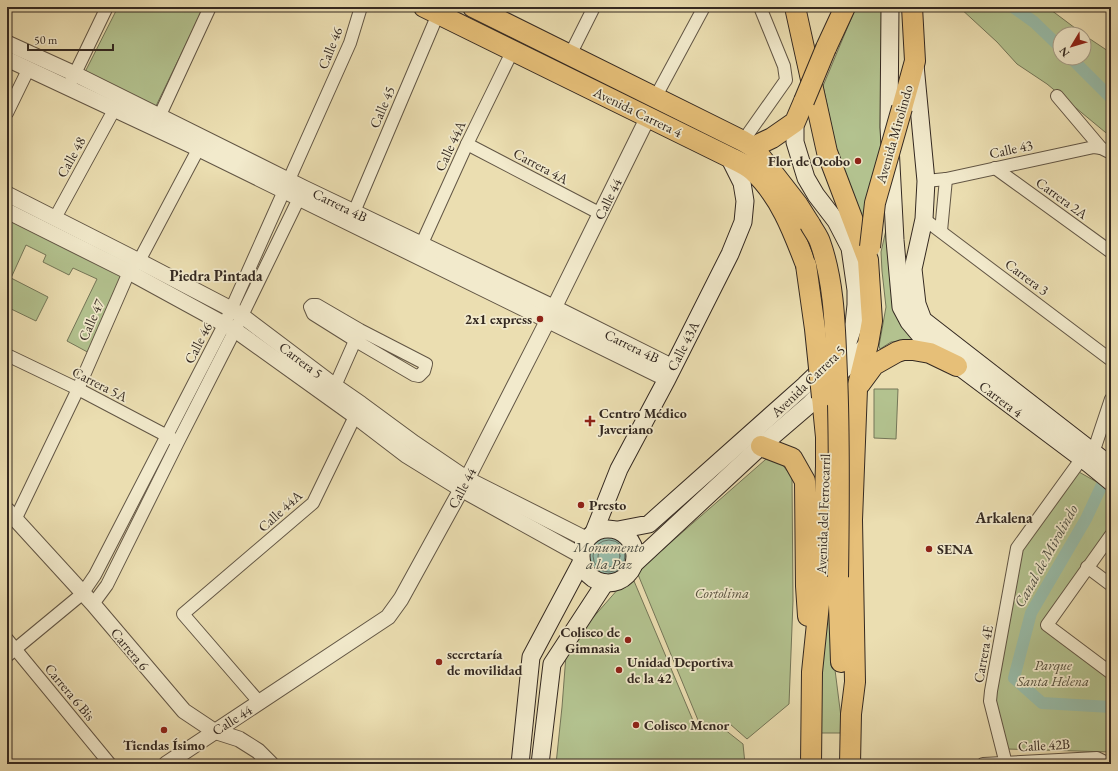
<svg xmlns="http://www.w3.org/2000/svg" width="1118" height="771" font-family="'EB Garamond',serif">
  <style>
    .green { fill: #b3c28f; stroke: #747658 }
    .water { fill: #98bca9; stroke: #708173 }
    .lines { fill: none; stroke-linecap: round; stroke-linejoin: round }
    .shore { stroke: #667265; stroke-width: 1 }
    .canal { stroke: #98bca9; stroke-width: 12 }
    .minor-casing { stroke: #625645; stroke-width: 14 }
    .tertiary-casing { stroke: #625645; stroke-width: 17 }
    .secondary-casing { stroke: #342921; stroke-width: 19 }
    .primary-casing { stroke: #342921; stroke-width: 22 }
    .minor { stroke: #f2eacc; stroke-width: 12 }
    .tertiary { stroke: #f2eacc; stroke-width: 15 }
    .secondary { stroke: #f2eacc; stroke-width: 17 }
    .primary { stroke: #e6bf78; stroke-width: 20 }
    .primary-bridge-casing { stroke: #342921; stroke-width: 22; stroke-linecap: butt }
    .primary-bridge { stroke: #e6bf78; stroke-width: 20 }
    .poi-dot { fill: #8f2418; stroke: #f2eacc; stroke-width: 1.5 }
    .labels { text-anchor: middle; stroke-width: 3.5; stroke-linejoin: round; paint-order: stroke }
    .street-label { font-size: 14px; fill: #342921; stroke: #f2eacc }
    .poi-label { font-size: 14px; font-weight: bold; fill: #342921; stroke: #f2eacc; text-anchor: start }
    .park-label { font-size: 14px; font-style: italic; fill: #544f3c; stroke: #f2eacc }
    .neighbourhood-label { font-size: 15px; font-weight: bold; fill: #342921; stroke: #f2eacc }
    .water-label { font-size: 15px; font-style: italic; fill: #4d4e43; stroke: #f2eacc }
  </style>
  <rect width="100%" height="100%" fill="#ebdeb1"/>
  <filter id="stains"><feTurbulence type="fractalNoise" baseFrequency=".005" numOctaves="4"/><feColorMatrix values="0 0 0 0 .2 0 0 0 0 .09 0 0 0 0 .02 0 0 0 .5 -.17"/></filter>
  <radialGradient id="worn" r=".72"><stop offset=".6" stop-color="#630" stop-opacity="0"/><stop offset="1" stop-color="#630" stop-opacity=".3"/></radialGradient>
  <g class="green">
    <polygon points="118,7 204,7 155,108 85,72"/>
    <polygon points="856,7 883,7 885,134 867,228 838,157 823,86"/>
    <polygon points="959,7 1047,7 1083,34 1060,34 1060,58 1084,58 1084,35 1111,53 1111,137 1047,84 1017,64 997,42"/>
    <polygon points="891,208 920,341 891,342 880,349 879,346 886,307 882,271 881,252"/>
    <polygon points="7,211 129,272 93,355 67,341 97,279 73,268 69,275 43,262 46,255 26,245 11,278 48,297 36,321 7,307"/>
    <polygon points="874,389 898,389 896,439 874,438"/>
    <polygon points="773,453 792,477 793,601 789,704 747,739 730,724 700,725 637,572"/>
    <polygon points="1079,472 1111,490 1111,537 1044,629 1111,679 1111,752 1007,749 992,699 1018,548"/>
    <polygon points="634,581 697,730 724,729 743,744 745,764 556,764 562,707 566,655 590,621 619,588 626,583"/>
    <polygon points="830,585 833,654 843,733 820,733 820,670"/>
  </g>
  <circle class="water" cx="609" cy="556" r="20"/>
  <g class="lines">
    <g class="shore">
      <circle cx="609" cy="556" r="16"/>
      <circle cx="609" cy="556" r="11"/>
    </g>
    <g class="canal">
      <polyline points="1013,7 1034,22 1060,47"/>
      <polyline points="1071,58 1111,98"/>
      <polyline points="1108,472 1086,519 1031,613 1014,678 1042,703 1111,707"/>
    </g>
    <g class="minor-casing">
      <g id="minor">
        <polyline points="570,55 594,7"/>
        <polyline points="68,88 107,7"/>
        <polyline points="1057,96 1101,148 1111,153"/>
        <polyline points="655,98 704,7"/>
        <polyline points="7,113 28,70"/>
        <polyline points="160,115 210,7"/>
        <polyline points="743,141 786,80 784,66 760,7"/>
        <polyline points="467,144 601,214"/>
        <polyline points="995,168 1111,252"/>
        <polyline points="926,181 946,179 1094,147 1101,148"/>
        <polyline points="354,212 438,14"/>
        <polyline points="55,218 114,110"/>
        <polyline points="924,219 1111,360"/>
        <polyline points="941,231 946,179"/>
        <polyline points="418,252 467,144 513,50"/>
        <polygon points="312,305 317,305 360,330 426,364 424,371 419,376 414,375 356,341 313,314 310,307"/>
        <polyline points="7,355 78,389 173,439"/>
        <polyline points="335,386 358,334"/>
        <polyline points="1091,459 1111,399"/>
        <polyline points="15,520 78,389 129,272 139,261 202,142"/>
        <polyline points="1111,535 1047,625 1111,673"/>
        <polyline points="1087,567 1111,585"/>
        <polyline points="93,604 107,585 178,442 235,330 303,190"/>
        <polyline points="7,639 110,764"/>
        <polyline points="7,656 82,594 95,575 225,323 350,43 361,7"/>
        <polyline points="260,703 183,614 313,503 359,408"/>
        <polyline points="983,764 1097,758 1103,761 1105,764"/>
        <polyline points="1006,764 990,701 991,691 1017,548 1082,458"/>
      </g>
    </g>
    <g class="tertiary-casing">
      <g id="tertiary">
        <polyline points="7,43 75,74 304,188 555,308 673,367"/>
        <polyline points="7,59 199,149 667,379"/>
        <polyline points="7,194 139,261 231,309 241,315 335,386 361,404 414,443 467,479 586,539"/>
        <polyline points="7,211 129,272 235,330 355,416 406,455 461,489 580,555"/>
        <polyline points="7,510 93,604 184,711 214,731 239,739 258,751 271,764"/>
        <polyline points="166,764 388,617 401,599 467,479 548,320 648,117"/>
      </g>
    </g>
    <g class="secondary-casing">
      <g id="secondary">
        <polyline points="890,7 889,127 895,240 901,307 909,322 925,341 1089,464 1111,482"/>
        <polyline points="915,65 926,181 924,219 913,269 917,304 923,320 1111,466"/>
        <circle cx="608" cy="556" r="27"/>
        <polyline points="618,530 649,524 805,385 847,345 854,324 856,305 856,290 850,248 836,221 816,195 806,178 795,142 795,122"/>
        <polyline points="594,532 619,469 667,379 730,254 743,222 745,201 742,183 729,157"/>
        <polyline points="634,564 761,446 810,404 868,344"/>
        <polyline points="520,764 531,657 581,563"/>
        <polyline points="540,764 552,664 605,583"/>
      </g>
    </g>
    <g class="primary-casing">
      <g id="primary">
        <path d="M 424,7 L 729,157 C 737,161 747,165 753,171 C 780,196 793,231 806,265"/>
        <polyline points="473,7 743,141 753,147 798,205 810,224"/>
        <polyline points="795,7 827,152 868,260 872,321 868,344 857,389 852,520 855,682 851,714 850,764"/>
        <polyline points="826,48 845,7"/>
        <polyline points="902,108 915,61 912,7"/>
        <polyline points="753,147 772,138 795,122 804,101"/>
        <polyline points="860,384 874,365 897,352 903,350 913,350 930,353 957,366"/>
        <polyline points="761,446 792,458 805,481 806,586 808,616"/>
        <polyline points="838,577 841,662"/>
        <polyline points="811,764 812,672 822,575 826,466 826,437 822,397"/>
      </g>
    </g>
    <use href="#minor" class="minor"/>
    <use href="#tertiary" class="tertiary"/>
    <use href="#secondary" class="secondary"/>
    <use href="#primary" class="primary"/>
    <g class="primary-bridge-casing">
      <g id="primary-bridge">
        <polyline points="804,101 826,48"/>
        <path d="M 810,224 C 813,230 818,236 820,242 C 835,284 835,331 837,374 C 840,442 839,509 838,577"/>
        <polyline points="870,247 875,203 902,108"/>
        <polyline points="806,265 815,329 822,397"/>
      </g>
    </g>
    <use href="#primary-bridge" class="primary-bridge"/>
  </g>
  <g class="poi-dot">
    <circle cx="858" cy="161" r="4"/>
    <circle cx="540" cy="319" r="4"/>
    <path d="M588 415h4v4h4v4h-4v4h-4v-4h-4v-4h4z"/>
    <circle cx="581" cy="505" r="4"/>
    <circle cx="929" cy="549" r="4"/>
    <circle cx="628" cy="640" r="4"/>
    <circle cx="439" cy="662" r="4"/>
    <circle cx="619" cy="670" r="4"/>
    <circle cx="636" cy="725" r="4"/>
    <circle cx="164" cy="730" r="4"/>
  </g>
  <g class="labels">
    <g class="street-label">
      <text transform="translate(330 48) rotate(-68)" y="5">Calle 46</text>
      <text transform="translate(382 107) rotate(-67)" y="5">Calle 45</text>
      <text transform="translate(638 112) rotate(26)" y="5">Avenida Carrera 4</text>
      <text transform="translate(894 134) rotate(-74)" y="5">Avenida Mirolindo</text>
      <text transform="translate(450 146) rotate(-65)" y="5">Calle 44A</text>
      <text transform="translate(1011 149) rotate(-12)" y="5">Calle 43</text>
      <text transform="translate(71 157) rotate(-61)" y="5">Calle 48</text>
      <text transform="translate(541 166) rotate(28)" y="5">Carrera 4A</text>
      <text transform="translate(1062 198) rotate(36)" y="5">Carrera 2A</text>
      <text transform="translate(608 199) rotate(-64)" y="5">Calle 44</text>
      <text transform="translate(340 205) rotate(26)" y="5">Carrera 4B</text>
      <text transform="translate(1027 277) rotate(37)" y="5">Carrera 3</text>
      <text transform="translate(91 320) rotate(-66)" y="5">Calle 47</text>
      <text transform="translate(198 343) rotate(-63)" y="5">Calle 46</text>
      <text transform="translate(632 346) rotate(26)" y="5">Carrera 4B</text>
      <text transform="translate(683 346) rotate(-63)" y="5">Calle 43A</text>
      <text transform="translate(301 360) rotate(37)" y="5">Carrera 5</text>
      <text transform="translate(808 381) rotate(-44)" y="5">Avenida Carrera 5</text>
      <text transform="translate(100 384) rotate(27)" y="5">Carrera 5A</text>
      <text transform="translate(1001 399) rotate(37)" y="5">Carrera 4</text>
      <text transform="translate(462 488) rotate(-62)" y="5">Calle 44</text>
      <text transform="translate(280 511) rotate(-42)" y="5">Calle 44A</text>
      <text transform="translate(823 514) rotate(-88)" y="5">Avenida del Ferrocarril</text>
      <text transform="translate(130 649) rotate(50)" y="5">Carrera 6</text>
      <text transform="translate(983 654) rotate(-80)" y="5">Carrera 4E</text>
      <text transform="translate(70 692) rotate(50)" y="5">Carrera 6 Bis</text>
      <text transform="translate(232 720) rotate(-32)" y="5">Calle 44</text>
      <text transform="translate(1044 745) rotate(-3)" y="5">Calle 42B</text>
    </g>
    <g class="poi-label">
      <text x="850" y="166" text-anchor="end">Flor de Ocobo</text>
      <text x="532" y="324" text-anchor="end">2x1 express</text>
      <text x="599" y="418">Centro Médico<tspan x="599" dy="16">Javeriano</tspan></text>
      <text x="589" y="510">Presto</text>
      <text x="937" y="554">SENA</text>
      <text x="620" y="637" text-anchor="end">Coliseo de<tspan x="620" dy="16">Gimnasia</tspan></text>
      <text x="447" y="659">secretaría<tspan x="447" dy="16">de movilidad</tspan></text>
      <text x="627" y="667">Unidad Deportiva<tspan x="627" dy="16">de la 42</tspan></text>
      <text x="644" y="730">Coliseo Menor</text>
      <text x="164" y="750" text-anchor="middle">Tiendas Ísimo</text>
    </g>
    <g class="park-label">
      <text x="722" y="598">Cortolima</text>
      <text x="1053" y="670">Parque<tspan x="1053" dy="16">Santa Helena</tspan></text>
    </g>
    <g class="neighbourhood-label">
      <text x="216" y="281">Piedra Pintada</text>
      <text x="1004" y="523">Arkalena</text>
    </g>
    <g class="water-label">
      <text x="609" y="552">Monumento<tspan x="609" dy="17">a la Paz</tspan></text>
      <text transform="translate(1046 556) rotate(-61)" y="5">Canal de Mirolindo</text>
    </g>
  </g>
  <rect width="1118" height="771" fill="none" stroke="#ebdeb1" stroke-width="24"/>
  <rect x="8" y="8" width="1102" height="755" fill="none" stroke="#342921" stroke-width="2"/>
  <rect x="12" y="12" width="1094" height="747" fill="none" stroke="#342921"/>
  <g transform="translate(1072 46) rotate(232)"><circle r="19" fill="#f2eacc" stroke="#a69d88"/>
  <path d="M0-3L7 15L0 10L-7 15Z" fill="#8f2418"/>
  <text y="-6" font-size="11" font-weight="bold" text-anchor="middle" fill="#342921">N</text>
  </g>
  <path d="M28 44v6h85v-6" fill="none" stroke="#342921" stroke-width="2"/>
  <text x="34" y="44" font-size="12" fill="#342921" stroke="#f2eacc" stroke-width="3" paint-order="stroke">50 m</text>
  <rect width="100%" height="100%" filter="url(#stains)"/>
  <rect width="100%" height="100%" fill="url(#worn)"/>
</svg>
